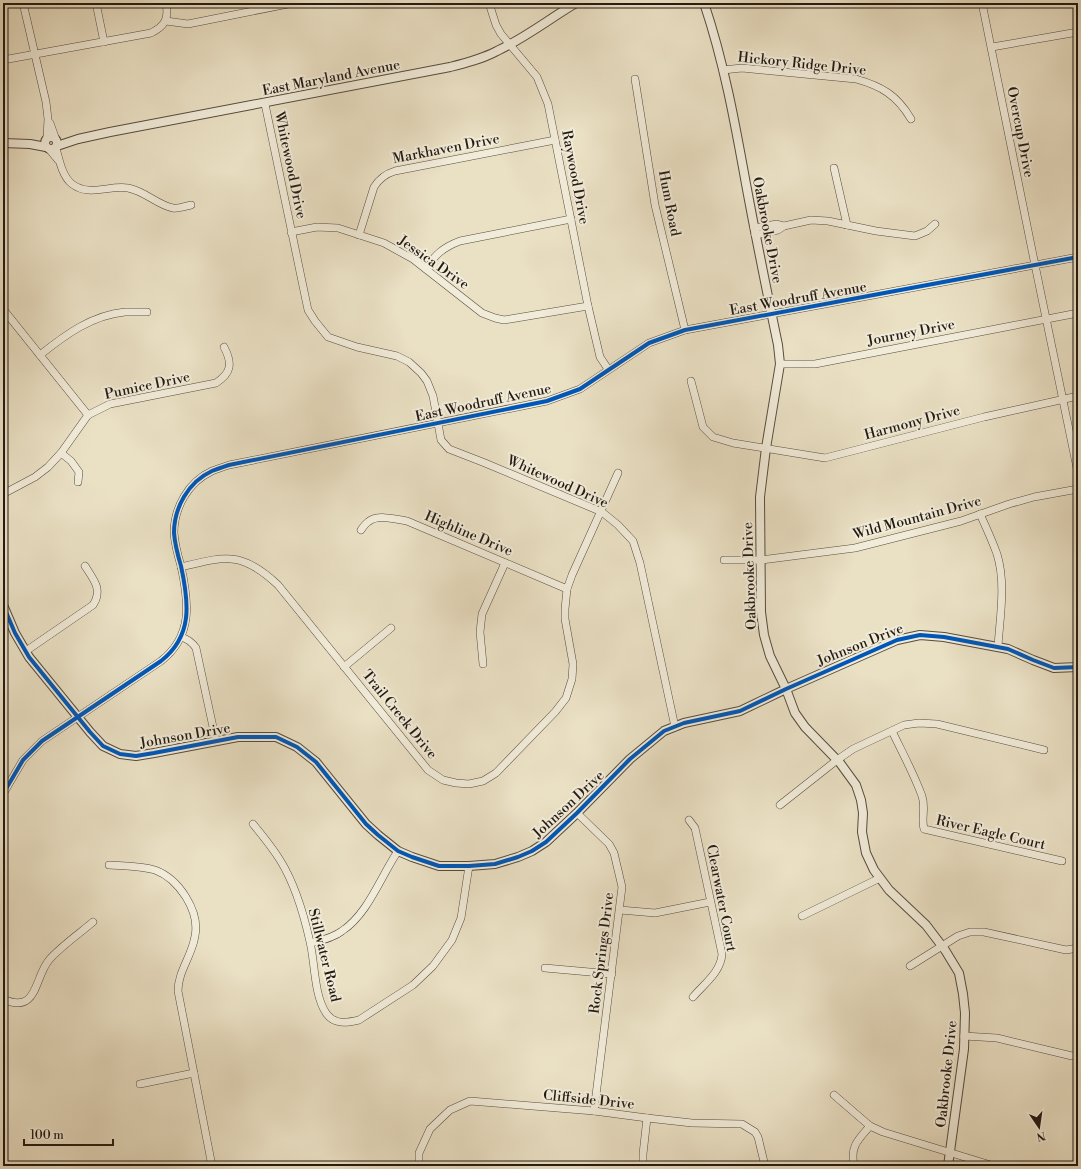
<svg xmlns="http://www.w3.org/2000/svg" width="1081" height="1169" font-family="'Libre Bodoni',serif">
  <style>
    .lines { fill: none; stroke-linecap: round; stroke-linejoin: round }
    .minor-casing { stroke: #554c3e; stroke-width: 8 }
    .tertiary-casing { stroke: #554c3e; stroke-width: 10 }
    .minor { stroke: #f1ebd9; stroke-width: 7 }
    .tertiary { stroke: #f1ebd9; stroke-width: 8 }
    .cycleway-casing { stroke: #f1ebd9; stroke-width: 6 }
    .cycleway { stroke: #0057b8; stroke-width: 4 }
    .labels { text-anchor: middle; stroke-width: 4; stroke-linejoin: round; paint-order: stroke }
    .street-label { font-size: 14px; fill: #231a12; stroke: #f1ebd9 }
  </style>
  <rect width="100%" height="100%" fill="#eae0c4"/>
  <filter id="stains"><feTurbulence type="fractalNoise" baseFrequency=".005" numOctaves="4"/><feColorMatrix values="0 0 0 0 .2 0 0 0 0 .09 0 0 0 0 .02 0 0 0 .5 -.17"/></filter>
  <radialGradient id="worn" r=".72"><stop offset=".6" stop-color="#630" stop-opacity="0"/><stop offset="1" stop-color="#630" stop-opacity=".3"/></radialGradient>
  <g class="lines">
    <g class="minor-casing">
      <g id="minor">
        <polyline points="23,3 46,102 48,119 47,138"/>
        <polyline points="96,3 104,42"/>
        <polyline points="489,3 496,25 501,34 537,77 548,104 588,306 600,357 608,369"/>
        <polyline points="982,3 1035,265 1078,473"/>
        <polyline points="166,21 188,24 293,3"/>
        <polyline points="992,47 1078,32"/>
        <path d="M 3,60 L 151,33 C 165,26 169,19 166,3"/>
        <path d="M 723,70 L 742,68 L 856,79 C 881,86 897,95 911,119"/>
        <polyline points="635,79 655,205 685,330"/>
        <polyline points="265,104 304,291 308,310 315,321 328,337 357,347 397,356 409,362 421,373 427,381 433,396 441,440 449,449 485,463 602,512 618,525 633,541 640,563 675,727"/>
        <polyline points="50,123 55,137"/>
        <path d="M 56,148 C 59,159 62,176 72,184 C 89,197 109,185 128,188 C 145,191 157,205 173,208 C 178,209 186,206 191,205"/>
        <polyline points="49,149 58,160"/>
        <polyline points="834,168 847,225"/>
        <polyline points="754,228 777,224 784,226"/>
        <polyline points="291,232 317,227 338,228 384,243 413,259 482,313 495,318 504,320 588,306"/>
        <path d="M 359,235 L 374,187 C 379,179 385,174 395,171 L 555,140"/>
        <polyline points="755,235 778,230 784,226 811,220 828,221 876,231 915,236 927,231 935,224"/>
        <path d="M 426,269 C 434,255 444,247 460,241 L 571,219"/>
        <polyline points="3,309 88,415"/>
        <path d="M 40,355 C 65,335 92,315 125,312 C 132,312 140,312 147,312"/>
        <polyline points="780,364 815,364 1078,313"/>
        <polyline points="691,381 703,427 713,437 733,443 825,458 984,417 1078,396"/>
        <polyline points="61,453 71,461 79,472 78,482"/>
        <path d="M 3,494 L 35,477 L 48,467 L 61,453 L 88,415 L 110,404 L 216,383 C 231,373 233,364 224,347"/>
        <path d="M 980,514 C 986,527 992,540 997,554 C 1006,583 1000,617 998,646"/>
        <path d="M 361,530 C 363,527 365,524 368,522 C 377,514 396,519 407,521 L 567,589"/>
        <polyline points="724,560 761,560 855,548 961,521 1009,504 1034,497 1078,489"/>
        <path d="M 181,567 C 226,556 242,551 278,585 L 428,770 L 443,780 L 456,783 L 469,784 L 483,781 L 496,773 L 555,712 L 566,698 L 572,679 L 573,664 L 565,619 L 565,609 L 567,589 L 572,575 L 618,473"/>
        <path d="M 181,637 C 188,639 192,642 196,648 L 216,741"/>
        <path d="M 26,651 L 93,605 C 103,590 94,580 85,566"/>
        <polyline points="483,664 480,632 482,614 505,563"/>
        <polyline points="344,667 391,628"/>
        <path d="M 892,731 C 902,752 914,774 922,796 C 926,808 921,818 924,829 L 1062,861"/>
        <path d="M 3,794 L 23,760 L 42,741 L 161,661 C 193,636 189,603 181,566 C 178,556 175,545 174,533 C 174,508 188,482 212,471 C 217,469 223,467 229,465 L 547,401 L 580,389 L 649,343 L 685,330 L 1078,257"/>
        <polyline points="780,805 837,760 853,749 904,725 919,723 937,724 1044,750"/>
        <polyline points="577,813 609,844 614,853 622,887 594,1111"/>
        <path d="M 689,820 L 695,828 L 722,954 C 721,972 704,984 693,997"/>
        <path d="M 253,824 C 262,835 272,847 280,860 C 295,884 304,915 310,942 C 315,963 314,995 326,1013 C 334,1025 347,1023 359,1020 L 413,985 L 433,966 L 452,940 L 461,918 L 469,866"/>
        <path d="M 109,865 C 124,866 141,866 155,870 C 179,879 200,911 195,936 C 192,956 178,971 178,991 L 212,1166"/>
        <polyline points="620,910 655,913 710,902"/>
        <polyline points="802,916 880,878"/>
        <path d="M 311,943 C 322,940 333,938 342,931 C 368,914 381,876 398,851"/>
        <polyline points="910,966 958,936 970,932 984,932 1066,950 1078,948"/>
        <polyline points="545,968 612,974"/>
        <path d="M 3,999 C 38,1015 34,978 49,960 C 59,948 80,933 93,922"/>
        <polyline points="964,1036 997,1038 1072,1056 1078,1055"/>
        <polyline points="140,1084 194,1073"/>
        <polyline points="834,1095 870,1126"/>
        <polyline points="419,1166 419,1153 430,1129 450,1110 470,1101 594,1111 647,1118 692,1123 742,1124 755,1132 758,1137 765,1166"/>
        <polyline points="643,1166 643,1154 647,1118"/>
        <path d="M 854,1166 C 850,1146 858,1140 870,1126 L 883,1132 L 994,1166"/>
      </g>
    </g>
    <g class="tertiary-casing">
      <g id="tertiary">
        <path d="M 704,3 C 724,62 735,123 746,184 C 756,238 767,292 778,345 L 780,364 L 766,448 L 760,497 L 761,612 L 764,635 L 770,656 L 786,689 L 795,713 L 805,727 L 840,763 L 856,785 L 861,800 L 863,813 L 862,832 L 866,853 L 874,870 L 889,890 L 926,925 L 945,950 L 959,973 L 963,994 L 965,1013 L 964,1049 L 948,1166"/>
        <circle cx="51" cy="143" r="6"/>
        <polyline points="3,143 30,144 46,147"/>
        <path d="M 57,146 L 78,139 L 110,132 L 450,67 C 466,63 482,59 497,51 C 525,38 549,19 576,3"/>
        <polyline points="3,605 15,633 29,657 90,732 103,746 120,754 136,756 154,753 238,737 276,737 297,747 316,762 366,824 378,835 398,851 412,857 439,866 469,866 495,864 518,857 532,851 546,842 577,813 630,759 664,731 684,723 740,711 786,689 897,640 920,635 944,637 1008,649 1033,660 1054,668 1078,667"/>
      </g>
    </g>
    <use href="#minor" class="minor"/>
    <use href="#tertiary" class="tertiary"/>
    <g class="cycleway-casing">
      <g id="cycleway">
        <polyline points="3,605 15,633 29,657 90,732 103,746 120,754 136,756 154,753 238,737 276,737 297,747 316,762 366,824 378,835 398,851 412,857 439,866 469,866 495,864 518,857 532,851 546,842 577,813 630,759 664,731 684,723 740,711 786,689 897,640 920,635 944,637 1008,649 1033,660 1054,668 1078,667"/>
        <path d="M 3,794 L 23,760 L 42,741 L 161,661 C 193,636 189,603 181,566 C 178,556 175,545 174,533 C 174,508 188,482 212,471 C 217,469 223,467 229,465 L 547,401 L 580,389 L 649,343 L 685,330 L 1078,257"/>
      </g>
    </g>
    <use href="#cycleway" class="cycleway"/>
  </g>
  <g class="labels">
    <g class="street-label">
      <text transform="translate(802 63) rotate(6)" y="5">Hickory Ridge Drive</text>
      <text transform="translate(331 77) rotate(-11)" y="5">East Maryland Avenue</text>
      <text transform="translate(1021 132) rotate(79)" y="5">Overcup Drive</text>
      <text transform="translate(446 148) rotate(-11)" y="5">Markhaven Drive</text>
      <text transform="translate(291 165) rotate(78)" y="5">Whitewood Drive</text>
      <text transform="translate(576 177) rotate(79)" y="5">Raywood Drive</text>
      <text transform="translate(670 203) rotate(79)" y="5">Hum Road</text>
      <text transform="translate(768 230) rotate(79)" y="5">Oakbrooke Drive</text>
      <text transform="translate(434 262) rotate(35)" y="5">Jessica Drive</text>
      <text transform="translate(798 298) rotate(-10)" y="5">East Woodruff Avenue</text>
      <text transform="translate(911 332) rotate(-11)" y="5">Journey Drive</text>
      <text transform="translate(147 385) rotate(-12)" y="5">Pumice Drive</text>
      <text transform="translate(483 402) rotate(-12)" y="5">East Woodruff Avenue</text>
      <text transform="translate(912 422) rotate(-15)" y="5">Harmony Drive</text>
      <text transform="translate(558 481) rotate(24)" y="5">Whitewood Drive</text>
      <text transform="translate(917 517) rotate(-15)" y="5">Wild Mountain Drive</text>
      <text transform="translate(469 533) rotate(23)" y="5">Highline Drive</text>
      <text transform="translate(749 576) rotate(-92)" y="5">Oakbrooke Drive</text>
      <text transform="translate(860 644) rotate(-22)" y="5">Johnson Drive</text>
      <text transform="translate(400 714) rotate(51)" y="5">Trail Creek Drive</text>
      <text transform="translate(185 735) rotate(-10)" y="5">Johnson Drive</text>
      <text transform="translate(568 804) rotate(-43)" y="5">Johnson Drive</text>
      <text transform="translate(991 832) rotate(13)" y="5">River Eagle Court</text>
      <text transform="translate(722 898) rotate(79)" y="5">Clearwater Court</text>
      <text transform="translate(601 953) rotate(-83)" y="5">Rock Springs Drive</text>
      <text transform="translate(325 955) rotate(76)" y="5">Stillwater Road</text>
      <text transform="translate(946 1074) rotate(-84)" y="5">Oakbrooke Drive</text>
      <text transform="translate(589 1099) rotate(6)" y="5">Cliffside Drive</text>
    </g>
  </g>
  <rect width="1081" height="1169" fill="none" stroke="#eae0c4" stroke-width="16"/>
  <rect x="4" y="4" width="1073" height="1161" fill="none" stroke="#231a12" stroke-width="2"/>
  <rect x="8" y="8" width="1065" height="1153" fill="none" stroke="#231a12"/>
  <g transform="translate(1039 1127) rotate(167)" stroke="#f1ebd9" stroke-width="3" paint-order="stroke">
  <path d="M0-3L7 15L0 10L-7 15Z" fill="#231a12"/>
  <text y="-6" font-size="11" font-weight="bold" text-anchor="middle" fill="#231a12">N</text>
  </g>
  <path d="M24 1139v6h89v-6" fill="none" stroke="#231a12" stroke-width="2"/>
  <text x="30" y="1139" font-size="12" fill="#231a12" stroke="#f1ebd9" stroke-width="3" paint-order="stroke">100 m</text>
  <rect width="100%" height="100%" filter="url(#stains)"/>
  <rect width="100%" height="100%" fill="url(#worn)"/>
</svg>
